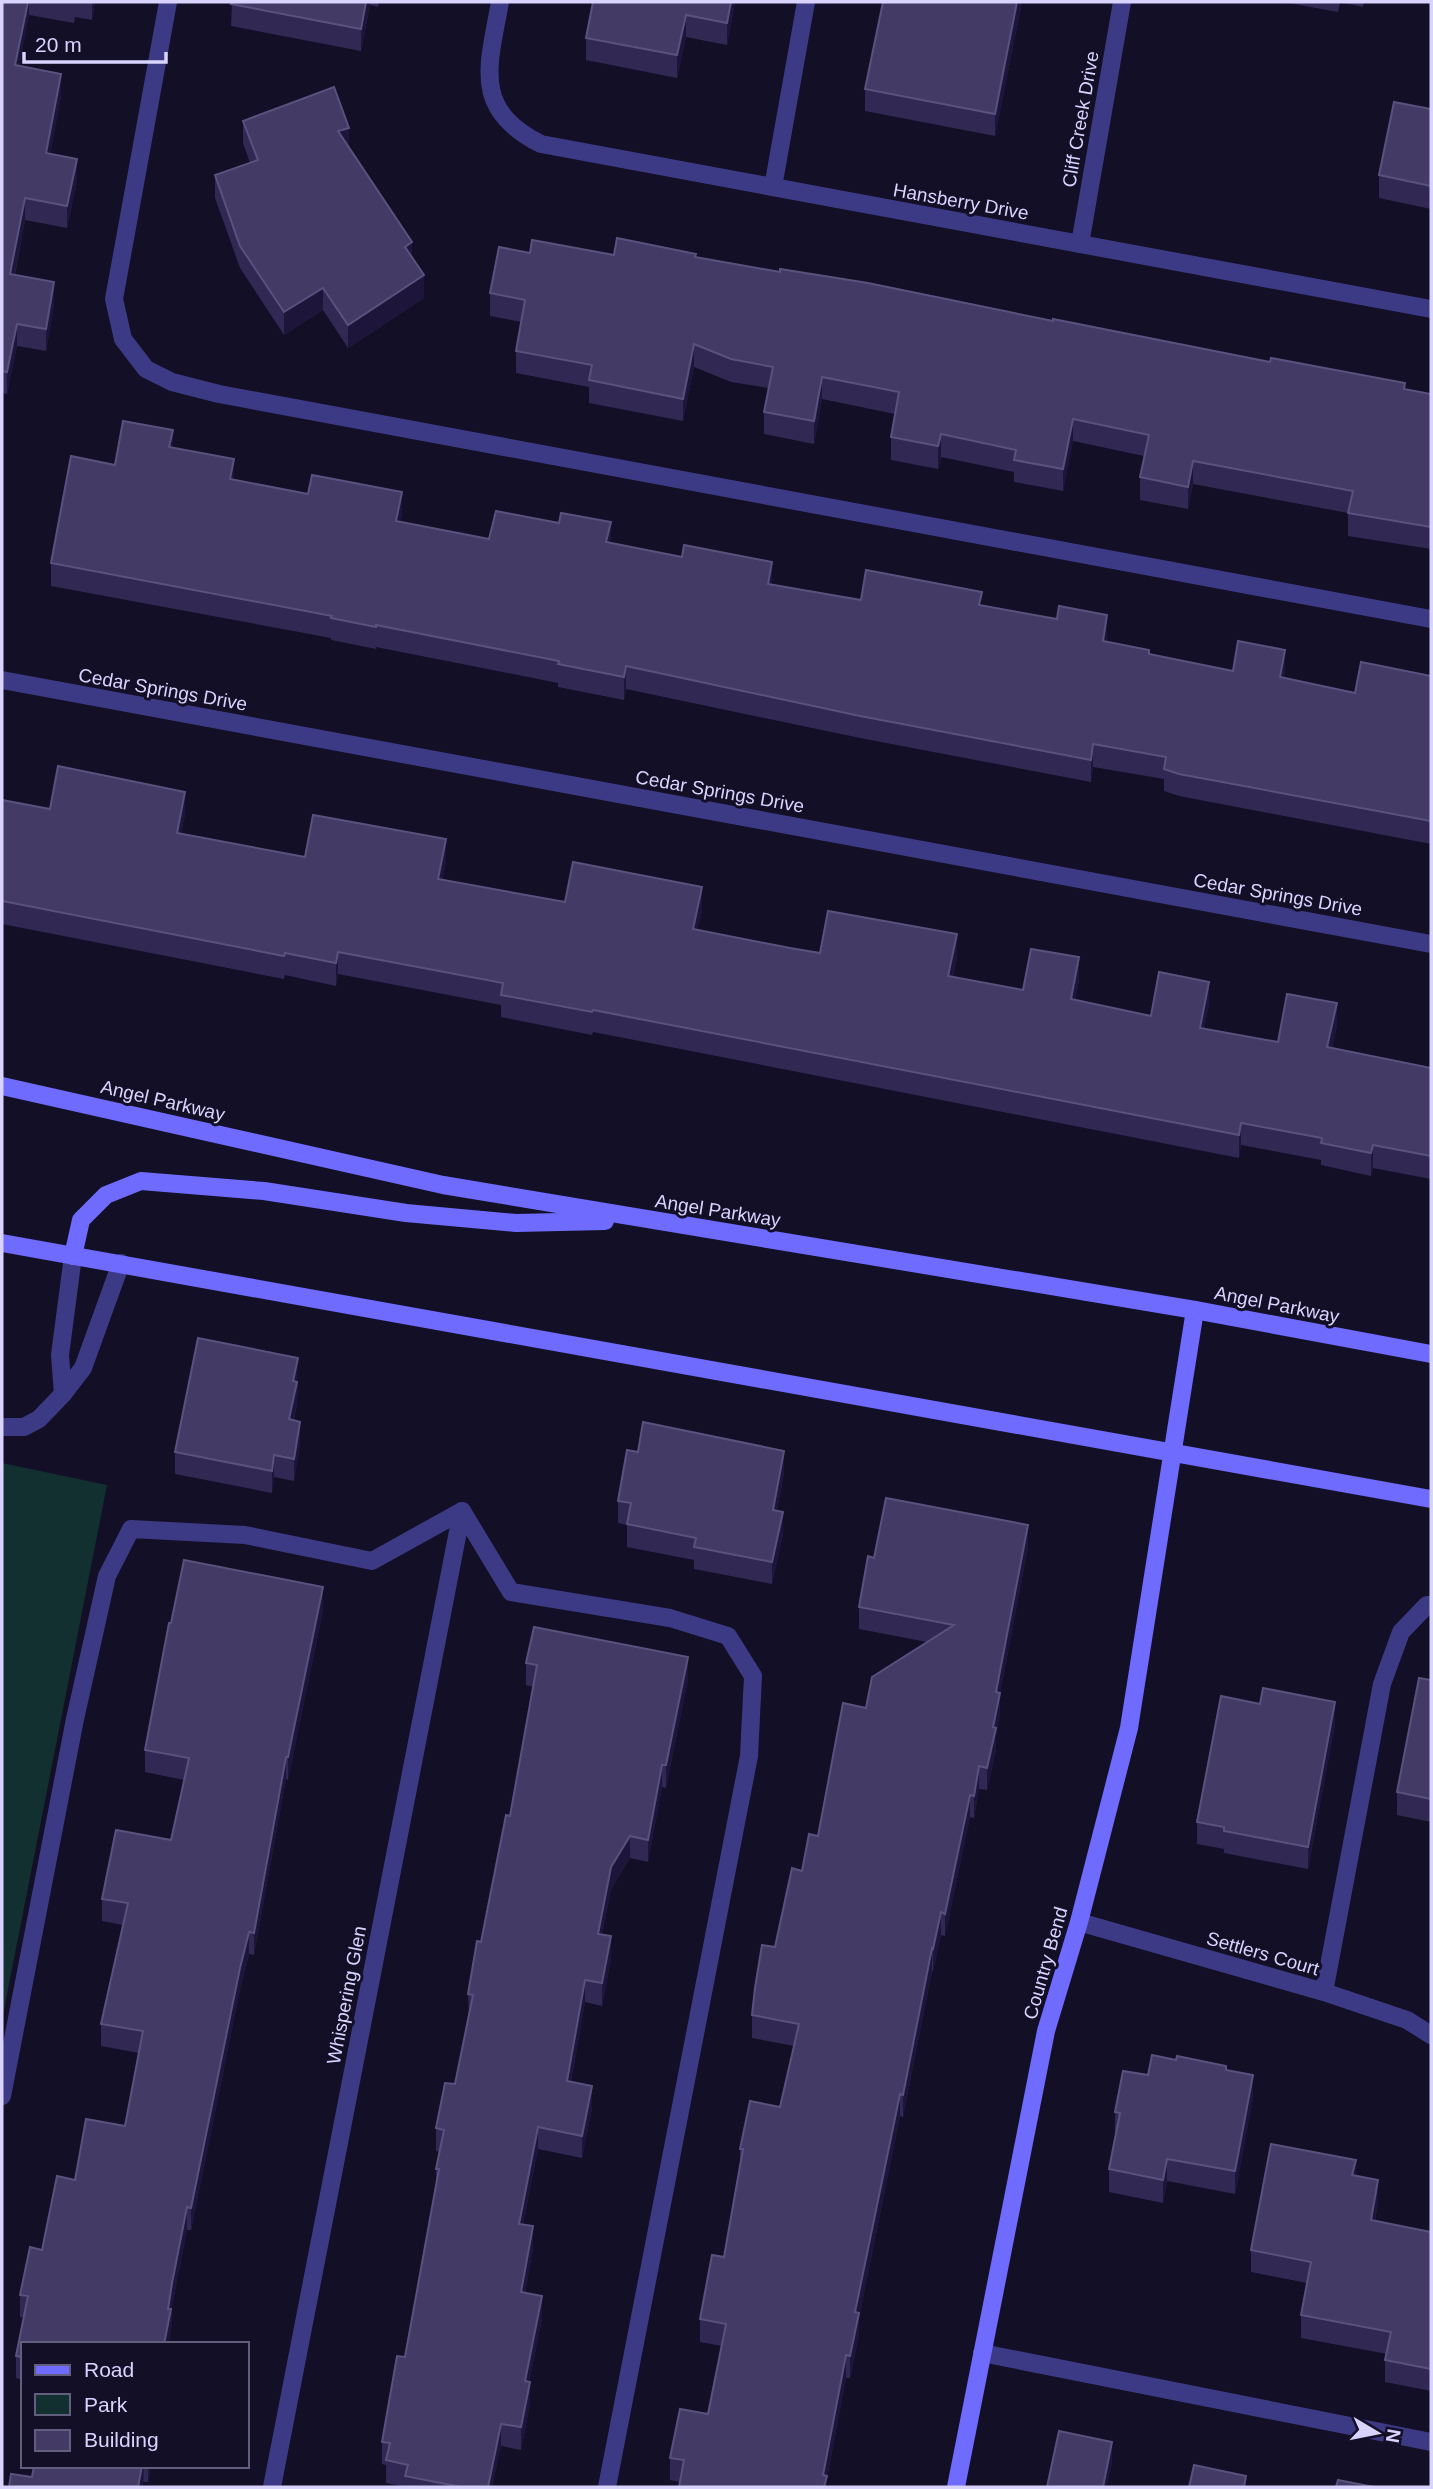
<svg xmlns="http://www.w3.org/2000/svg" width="1433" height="2489" font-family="Helvetica,sans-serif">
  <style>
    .green { fill: #12302f }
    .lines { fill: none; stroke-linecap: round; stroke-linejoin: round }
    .lane { stroke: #3d3a85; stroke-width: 18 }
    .street { stroke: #3d3a85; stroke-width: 18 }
    .secondary { stroke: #6f6bff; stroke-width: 18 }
    .wall { fill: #312854 }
    .shaded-wall { fill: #1d163a }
    .building { fill: #433a66; stroke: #5a527e; stroke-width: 2 }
    .labels { text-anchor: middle; stroke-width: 6; stroke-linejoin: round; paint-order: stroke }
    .street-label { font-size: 19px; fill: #d9d4ff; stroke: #130f26 }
  </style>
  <rect width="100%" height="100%" fill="#130f26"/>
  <polygon class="green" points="2,1463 107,1485 2,2020"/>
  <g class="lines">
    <g class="lane">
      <polyline points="168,2 114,299 123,339 146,369 172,382 219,394 1431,619"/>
      <polyline points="773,187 806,2"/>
      <polyline points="63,1394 60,1355 73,1256"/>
      <polyline points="2,1427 24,1427 39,1419 63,1394 83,1368 121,1263"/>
      <polyline points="1324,1992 1382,1684 1401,1632 1427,1605 1431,1605"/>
      <polyline points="2,2096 75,1719 107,1576 131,1529 245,1535 372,1561 462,1511 511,1592 670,1618 728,1636 753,1676 749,1756 607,2487"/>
      <polyline points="982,2353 1431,2442"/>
    </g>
    <g class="street">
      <path d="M 500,2 C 489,65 471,109 541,144 L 1431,309"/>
      <polyline points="1080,244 1122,2"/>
      <polyline points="2,680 1431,944"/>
      <polyline points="1079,1922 1324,1992 1407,2020 1431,2035"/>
      <polyline points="272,2487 462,1511"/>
    </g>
    <g class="secondary">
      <polyline points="2,1086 443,1185 1195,1310 1431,1354"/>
      <polyline points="2,1243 1431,1499"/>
      <polyline points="73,1256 81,1220 106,1195 141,1181 264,1191 406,1213 516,1223 605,1221"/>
      <polyline points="956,2487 1046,2031 1079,1922 1129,1728 1195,1310"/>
    </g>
  </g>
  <g class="wall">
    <polygon points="2,2 95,2 92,20 75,17 74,23 29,15 19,66 61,96 50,154 77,181 67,228 25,220 15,275 54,305 46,351 17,346 7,394 2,393"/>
    <polygon points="232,2 379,2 378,7 370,5 361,51 231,26"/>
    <polygon points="735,2 727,45 686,37 677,78 586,60 586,38"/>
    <polygon points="880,2 1025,2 1024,3 1022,2 995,136 865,111 865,89 883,2"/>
    <polygon points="1283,2 1340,2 1338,12"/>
    <polygon points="1340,2 1364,2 1363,7"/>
    <polygon points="1431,109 1431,209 1379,198 1379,175"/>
    <polygon points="243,121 349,147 412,258 424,298 348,348 323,310 284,335 240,268 215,198 215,175 250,163 243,143"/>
    <polygon points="530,253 696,257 1053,321 1431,394 1431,549 1348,536 1348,513 1193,484 1188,509 1140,500 1140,477 1144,456 1073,441 1063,491 1014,482 1014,472 941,457 938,469 891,460 891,437 895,414 822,399 814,444 764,434 764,412 768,388 731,382 694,367 683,421 589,403 589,387 516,373 516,351 521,322 490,316 490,293"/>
    <polygon points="173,448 234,480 402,515 400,522 489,539 611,543 772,584 861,600 982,605 1107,638 1107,642 1149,654 1233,671 1285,672 1284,678 1355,693 1431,676 1431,844 1179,796 1164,791 1164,779 1093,767 1091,782 860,738 626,689 624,700 558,687 558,683 376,647 376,649 331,640 331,638 51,586 51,563 115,465"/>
    <polygon points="2,800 50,809 185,814 181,833 305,857 446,861 442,880 565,902 702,910 697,930 820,953 957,957 953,977 1023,990 1079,980 1075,1000 1151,1016 1209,1004 1204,1029 1278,1042 1337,1026 1332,1048 1431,1068 1431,1179 1373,1168 1371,1176 1321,1165 1321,1160 1241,1145 1239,1158 593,1032 592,1035 501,1017 501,1005 338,974 336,986 285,975 284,979 2,924"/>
    <polygon points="298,1381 297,1404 294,1420 300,1444 294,1481 274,1477 272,1493 175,1474 175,1452"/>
    <polygon points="784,1473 777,1511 783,1534 772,1584 694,1569 694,1560 627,1547 627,1525 618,1523 618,1501"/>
    <polygon points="1028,1547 1000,1694 1000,1715 996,1735 996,1750 987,1790 979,1789 974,1818 970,1817 945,1936 941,1935 933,1971 932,1971 903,2117 900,2116 859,2318 859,2335 850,2378 846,2378 827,2478 827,2487 680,2482 670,2480 670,2458 708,2414 722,2346 700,2342 700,2319 724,2257 740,2167 740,2149 780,2107 794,2046 752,2038 752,2015 802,1871 818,1836 866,1708 927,1642 859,1629 859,1607 874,1558"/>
    <polygon points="323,1610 288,1780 286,1779 254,1955 249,1954 240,1990 191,2230 187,2230 172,2306 171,2331 23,2344 23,2380 16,2378 16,2356 24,2318 20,2317 20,2295 75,2180 125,2126 139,2053 101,2046 101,2024 123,1925 102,1921 102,1899 171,1840 184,1780 145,1772 145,1750"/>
    <polygon points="526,1663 688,1679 666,1788 662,1787 648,1862 630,1858 611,1889 602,1935 611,1959 602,2006 585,2002 571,2082 592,2108 582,2158 538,2149 523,2224 533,2249 525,2293 542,2319 529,2382 530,2404 521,2450 501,2446 492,2487 405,2487 386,2483 386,2465 382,2464 382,2442 405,2357 436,2185 436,2169 440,2152 436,2151 436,2128 455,2084 469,2017 468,1994 510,1816 533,1687 526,1685"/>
    <polygon points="1431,1680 1431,1822 1397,1815 1397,1792"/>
    <polygon points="1335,1724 1308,1869 1224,1853 1224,1849 1197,1844 1197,1822"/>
    <polygon points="1226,2070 1253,2098 1235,2194 1167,2181 1163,2203 1109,2192 1109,2169 1116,2135 1115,2135 1115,2112 1148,2075"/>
    <polygon points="1356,2176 1378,2203 1375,2221 1431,2232 1431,2391 1385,2382 1385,2360 1387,2354 1301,2338 1301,2315 1307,2283 1251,2272 1251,2250"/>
    <polygon points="34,2466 151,2466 148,2482 32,2477"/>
  </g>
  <g class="shaded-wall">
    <polygon points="28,2 29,2 29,15 15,87 15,65"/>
    <polygon points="92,2 95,2 92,20"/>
    <polygon points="366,2 370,2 370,5 361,51 361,29"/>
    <polygon points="731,2 735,2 727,45 727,23"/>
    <polygon points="1017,2 1022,2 995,136 995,114"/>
    <polygon points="686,15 686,37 677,78 677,55"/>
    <polygon points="61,74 61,96 46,175 46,153"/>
    <polygon points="349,128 349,150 338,131"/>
    <polygon points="77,159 77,181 67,228 67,206"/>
    <polygon points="25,198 25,220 10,297 10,274"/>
    <polygon points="412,242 412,265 405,247"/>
    <polygon points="424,275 424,298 348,348 348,325"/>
    <polygon points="54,282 54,305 46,351 46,329"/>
    <polygon points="323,288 323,310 284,335 284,312"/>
    <polygon points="17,324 17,346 7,394 7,372"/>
    <polygon points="694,344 694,367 683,421 683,399"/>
    <polygon points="822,377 822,399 814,444 814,421"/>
    <polygon points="1073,419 1073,441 1063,491 1063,469"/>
    <polygon points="173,430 173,453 169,447"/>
    <polygon points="941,434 941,457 938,469 938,446"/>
    <polygon points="234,459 234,482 230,479"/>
    <polygon points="1193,461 1193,484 1188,509 1188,487"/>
    <polygon points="402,492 402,515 396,543 396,521"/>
    <polygon points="611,522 611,545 606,542"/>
    <polygon points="772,562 772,585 768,584"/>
    <polygon points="1107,615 1107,638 1103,664 1103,641"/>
    <polygon points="1285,650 1285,672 1280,699 1280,677"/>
    <polygon points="626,666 626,689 624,700 624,677"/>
    <polygon points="1093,744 1093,767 1091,782 1091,760"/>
    <polygon points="185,792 185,814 177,855 177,833"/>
    <polygon points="446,839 446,861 438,902 438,879"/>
    <polygon points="702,887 702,910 693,951 693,929"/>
    <polygon points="957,934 957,957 948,998 948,976"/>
    <polygon points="338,952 338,974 336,986 336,963"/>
    <polygon points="1079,957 1079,980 1071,1022 1071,999"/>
    <polygon points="1209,982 1209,1004 1200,1051 1200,1028"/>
    <polygon points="1337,1003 1337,1026 1327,1069 1327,1047"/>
    <polygon points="1241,1123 1241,1145 1239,1158 1239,1135"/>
    <polygon points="1373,1145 1373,1168 1371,1176 1371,1153"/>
    <polygon points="298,1358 297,1404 289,1442 289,1419 293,1381"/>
    <polygon points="300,1422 300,1444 294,1481 294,1459"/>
    <polygon points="784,1451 784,1473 773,1532 773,1510"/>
    <polygon points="274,1455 274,1477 272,1493 272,1471"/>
    <polygon points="783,1512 783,1534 772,1584 772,1562"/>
    <polygon points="1028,1525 1028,1547 1000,1694 1000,1715 996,1735 996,1750 987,1790 987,1768 993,1727 996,1692"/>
    <polygon points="323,1587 323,1610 288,1780 288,1757"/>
    <polygon points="688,1657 688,1679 666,1788 666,1765"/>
    <polygon points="1335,1702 1335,1724 1308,1869 1308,1847"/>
    <polygon points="286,1757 286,1779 254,1955 254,1933"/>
    <polygon points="662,1765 662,1787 648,1862 648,1840"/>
    <polygon points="979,1766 979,1789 974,1818 974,1796"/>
    <polygon points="970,1795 970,1817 945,1936 945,1914"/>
    <polygon points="630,1836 630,1858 611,1889 598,1956 598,1934 611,1867"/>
    <polygon points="941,1912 941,1935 933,1971 933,1949"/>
    <polygon points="249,1932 249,1954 240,1990 191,2230 191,2208 240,1968"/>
    <polygon points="611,1936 611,1959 602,2006 602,1983"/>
    <polygon points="932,1948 932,1971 903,2117 903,2095"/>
    <polygon points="585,1980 585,2002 567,2103 567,2081"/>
    <polygon points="1253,2075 1253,2098 1235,2194 1235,2171"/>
    <polygon points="592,2086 592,2108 582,2158 582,2136"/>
    <polygon points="900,2094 900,2116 859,2318 859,2335 850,2378 850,2356 855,2312"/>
    <polygon points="538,2127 538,2149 519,2246 519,2224"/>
    <polygon points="1167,2159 1167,2181 1163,2203 1163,2180"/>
    <polygon points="1356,2160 1356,2183 1352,2175"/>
    <polygon points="1378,2180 1378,2203 1371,2242 1371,2220"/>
    <polygon points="187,2207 187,2230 172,2306 171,2331 169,2344 164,2344 172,2283"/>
    <polygon points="533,2226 533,2249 521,2315 521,2292"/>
    <polygon points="542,2296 542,2319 525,2403 525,2381"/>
    <polygon points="846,2355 846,2378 827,2478 827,2487 823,2487 823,2475"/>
    <polygon points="530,2382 530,2404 521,2450 521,2427"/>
    <polygon points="501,2424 501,2446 492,2487 488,2487"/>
    <polygon points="1112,2442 1112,2464 1107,2487 1103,2487"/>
    <polygon points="142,2466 144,2466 143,2487 138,2487"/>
    <polygon points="148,2466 151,2466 148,2482"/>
  </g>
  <g class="building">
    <polygon points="2,2 28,2 15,65 61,74 46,153 77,159 67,206 25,198 10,274 54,282 46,329 17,324 7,372 2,371"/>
    <polygon points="232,2 366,2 361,29 231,4"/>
    <polygon points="593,2 731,2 727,23 686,15 677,55 586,38"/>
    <polygon points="883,2 1017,2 995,114 865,89"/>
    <polygon points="334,87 349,128 338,131 412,242 405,247 424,275 348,325 323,288 284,312 240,246 215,175 258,160 243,121"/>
    <polygon points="1394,102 1431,109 1431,186 1379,175"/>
    <polygon points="617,238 696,254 695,257 780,272 780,269 868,283 1053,321 1053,319 1270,362 1271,358 1405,383 1404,389 1431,394 1431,527 1348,513 1353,491 1193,461 1188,487 1140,477 1149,435 1073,419 1063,469 1014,460 1016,450 941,434 938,446 891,437 899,392 822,377 814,421 764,412 773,367 731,359 694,344 683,399 589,380 592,365 516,351 525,300 490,293 499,247 530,253 532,240 614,255"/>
    <polygon points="123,421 173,430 169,447 234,459 230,479 308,494 312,475 402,492 396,521 489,539 496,511 559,523 561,513 611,522 606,542 682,557 684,545 772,562 768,584 861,600 866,570 982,592 979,605 1057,619 1059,606 1107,615 1103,641 1149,650 1149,654 1233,671 1238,641 1285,650 1280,677 1355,693 1361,662 1431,676 1431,821 1179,774 1164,769 1166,757 1093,744 1091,760 860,716 626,666 624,677 558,664 559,661 376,625 376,627 331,618 332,616 51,563 71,456 115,465"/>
    <polygon points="58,766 185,792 177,833 305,857 313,815 446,839 438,879 565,902 573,862 702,887 693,929 790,948 820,953 828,911 957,934 948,976 1023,990 1031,949 1079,957 1071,999 1151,1016 1159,972 1209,982 1200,1028 1278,1042 1287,994 1337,1003 1327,1047 1431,1068 1431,1156 1373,1145 1371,1153 1321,1143 1322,1138 1241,1123 1239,1135 593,1010 592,1012 501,995 503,983 338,952 336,963 285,953 284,956 2,901 2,800 50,809"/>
    <polygon points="198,1338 298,1358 293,1381 297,1382 289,1419 300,1422 294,1459 274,1455 272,1471 175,1452"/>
    <polygon points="643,1422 784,1451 773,1510 783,1512 772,1562 694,1547 696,1538 627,1524 631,1503 618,1501 627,1450 638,1452"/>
    <polygon points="886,1498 1028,1525 996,1692 1000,1693 993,1727 996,1728 987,1768 979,1766 974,1796 970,1795 945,1914 941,1912 933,1949 932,1948 903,2095 900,2094 855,2312 859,2313 850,2356 846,2355 823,2475 827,2476 824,2487 679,2487 684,2460 670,2458 680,2409 708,2414 726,2324 700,2319 712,2255 724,2257 743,2149 740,2149 750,2101 780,2107 799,2024 752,2015 755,1988 762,1945 775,1947 792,1868 802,1871 809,1834 818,1836 843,1703 866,1708 872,1677 954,1625 859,1607 868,1556 874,1558"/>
    <polygon points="184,1560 323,1587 288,1757 286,1757 254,1933 249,1932 240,1968 191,2208 187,2207 172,2283 168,2309 171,2309 164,2344 23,2344 23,2357 16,2356 28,2296 20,2295 30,2247 42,2250 57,2176 75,2180 86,2119 125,2126 143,2031 101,2024 128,1903 102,1899 116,1830 171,1840 189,1758 145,1750 169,1623 171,1623"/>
    <polygon points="534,1627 688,1657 666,1765 662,1765 648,1840 630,1836 611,1867 598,1934 611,1936 602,1983 585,1980 567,2081 592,2086 582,2136 538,2127 519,2224 533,2226 521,2292 542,2296 525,2381 530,2382 521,2427 501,2424 488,2487 461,2487 405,2476 408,2465 386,2460 390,2443 382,2442 397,2356 405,2357 439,2169 436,2169 444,2130 436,2128 445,2083 455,2084 473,1995 468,1994 477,1941 481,1942 506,1815 510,1816 537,1665 526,1663"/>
    <polygon points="1419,1678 1431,1680 1431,1799 1397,1792"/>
    <polygon points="1263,1688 1335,1702 1308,1847 1224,1831 1224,1827 1197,1822 1221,1696 1260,1704"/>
    <polygon points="1152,2055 1176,2060 1177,2056 1226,2066 1226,2070 1253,2075 1235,2171 1167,2159 1163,2180 1109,2169 1120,2113 1115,2112 1123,2071 1148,2075"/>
    <polygon points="1271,2144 1356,2160 1352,2175 1378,2180 1371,2220 1431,2232 1431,2369 1385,2360 1391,2332 1301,2315 1311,2262 1251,2250"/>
    <polygon points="1059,2431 1112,2442 1103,2487 1047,2487"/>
    <polygon points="1194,2465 1246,2476 1244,2487 1189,2487"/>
    <polygon points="34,2466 142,2466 138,2487 9,2487 11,2474 32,2477"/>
    <polygon points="1338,2480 1374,2487 1336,2487"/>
  </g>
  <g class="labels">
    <g class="street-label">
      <text transform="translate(1080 119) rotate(-80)" y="7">Cliff Creek Drive</text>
      <text transform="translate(961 201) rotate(10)" y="7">Hansberry Drive</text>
      <text transform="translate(163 689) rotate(10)" y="7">Cedar Springs Drive</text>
      <text transform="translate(720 791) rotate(10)" y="7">Cedar Springs Drive</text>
      <text transform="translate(1278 894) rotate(10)" y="7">Cedar Springs Drive</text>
      <text transform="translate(163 1100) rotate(13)" y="7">Angel Parkway</text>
      <text transform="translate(718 1210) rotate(9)" y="7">Angel Parkway</text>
      <text transform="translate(1277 1304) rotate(11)" y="7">Angel Parkway</text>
      <text transform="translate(1263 1953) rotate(16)" y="7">Settlers Court</text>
      <text transform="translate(1045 1963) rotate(-74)" y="7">Country Bend</text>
      <text transform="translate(346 1995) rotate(-79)" y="7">Whispering Glen</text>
    </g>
  </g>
  <rect width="1433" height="2489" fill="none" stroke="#d9d4ff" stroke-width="7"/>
  <rect x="21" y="2342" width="228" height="126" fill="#130f26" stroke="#625e7d" stroke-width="2"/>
  <rect x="35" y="2365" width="35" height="10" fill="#6f6bff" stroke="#625e7d" stroke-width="2"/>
  <text x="84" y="2377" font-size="21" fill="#d9d4ff">Road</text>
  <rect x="35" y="2394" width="35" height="21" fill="#12302f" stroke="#625e7d" stroke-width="2"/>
  <text x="84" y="2412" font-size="21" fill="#d9d4ff">Park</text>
  <rect x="35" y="2430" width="35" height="21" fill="#433a66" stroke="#625e7d" stroke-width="2"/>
  <text x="84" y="2447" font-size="21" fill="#d9d4ff">Building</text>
  <g transform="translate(1377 2433) rotate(100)" stroke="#130f26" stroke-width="5" paint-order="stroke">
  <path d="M0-5L12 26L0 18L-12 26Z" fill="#d9d4ff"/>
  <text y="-10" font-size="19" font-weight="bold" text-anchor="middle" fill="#d9d4ff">N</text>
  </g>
  <path d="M24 52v10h142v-10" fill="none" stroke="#d9d4ff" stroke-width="3.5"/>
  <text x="35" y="52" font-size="21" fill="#d9d4ff" stroke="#130f26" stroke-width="5" paint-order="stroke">20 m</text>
</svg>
